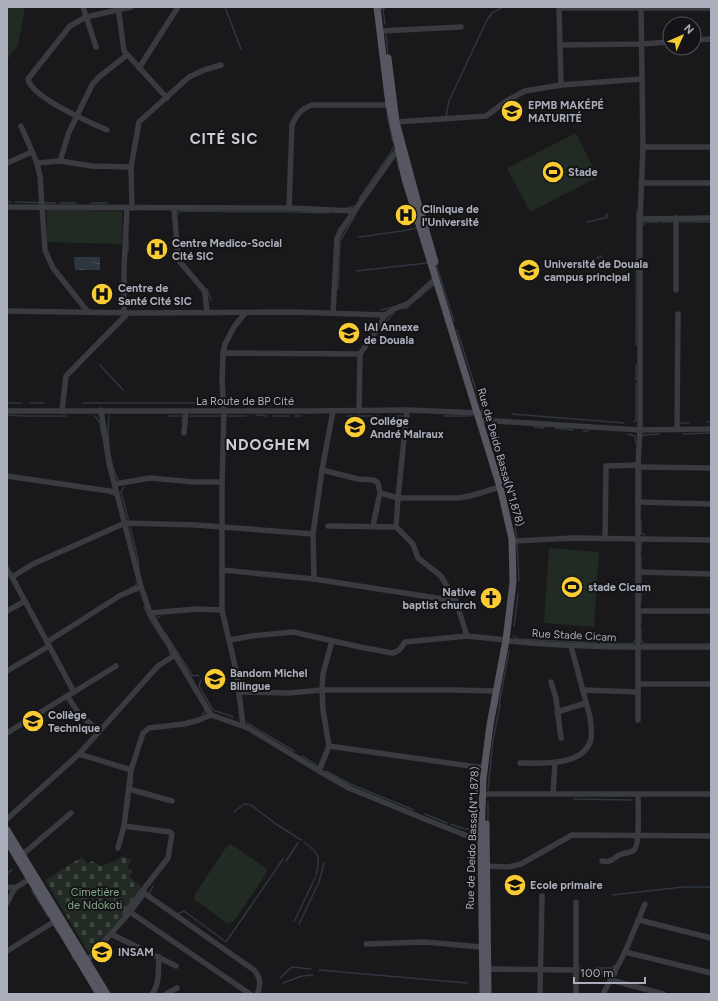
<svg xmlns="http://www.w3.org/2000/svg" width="718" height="1001" font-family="Figtree,sans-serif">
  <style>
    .cemetery { fill: url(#cemetery-stones) }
    .park { fill: #212a23 }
    .water { fill: url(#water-ripples) }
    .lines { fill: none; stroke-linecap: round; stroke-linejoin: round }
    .stream { stroke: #2e3640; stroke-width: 1.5 }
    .minor { stroke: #3a3a41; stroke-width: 5.5 }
    .major { stroke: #565760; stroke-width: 7 }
    .labels { text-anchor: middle; stroke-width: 4; stroke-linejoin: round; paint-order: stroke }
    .poi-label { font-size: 11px; font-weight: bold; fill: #abaebb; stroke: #141416; text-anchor: start }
    .street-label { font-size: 11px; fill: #abaebb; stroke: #141416 }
    .park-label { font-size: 11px; fill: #81a788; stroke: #141416 }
    .district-label { font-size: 15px; font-weight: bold; letter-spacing: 1px; fill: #ccced7; stroke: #141416 }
  </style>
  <defs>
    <pattern id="cemetery-stones" width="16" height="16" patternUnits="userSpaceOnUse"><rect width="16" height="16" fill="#212a23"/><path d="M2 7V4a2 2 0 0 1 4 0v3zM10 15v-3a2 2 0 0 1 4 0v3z" fill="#3f4641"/></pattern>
    <pattern id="water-ripples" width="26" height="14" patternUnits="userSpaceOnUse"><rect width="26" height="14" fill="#2e3640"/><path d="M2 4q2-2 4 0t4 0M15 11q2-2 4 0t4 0" fill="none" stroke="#4a515a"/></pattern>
  </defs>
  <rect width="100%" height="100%" fill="#19191b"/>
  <polygon class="cemetery" points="122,856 132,860 127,867 133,872 129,876 143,889 126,915 90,955 45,880 82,857 88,864 92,861 101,866 116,861"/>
  <g class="park">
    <polygon points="7,7 25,7 18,45 7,60 8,69 7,76"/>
    <polygon points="576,133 598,177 530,212 507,168"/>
    <polygon points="47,209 122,211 122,244 47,242"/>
    <polygon points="549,548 599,552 594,627 544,623"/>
    <polygon points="231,844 267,869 266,874 234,921 228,924 194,899 195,894 227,846"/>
  </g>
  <polygon class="water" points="74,257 100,257 100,270 75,270"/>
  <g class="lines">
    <g class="stream">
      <polyline points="225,7 241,49"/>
      <polyline points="383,10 385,24"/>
      <polyline points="386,34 388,55"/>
      <polyline points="387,114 393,142"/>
      <polyline points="446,116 449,101 487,20 492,13 503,7"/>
      <polyline points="396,156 399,169"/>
      <polyline points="359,199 390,154 394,146"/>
      <polyline points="7,202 11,202"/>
      <polyline points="15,202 55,203"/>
      <polyline points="60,203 76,203"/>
      <polyline points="91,203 107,203"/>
      <polyline points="347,208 355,206"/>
      <polyline points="297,212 329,213"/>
      <polyline points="178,214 178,212 180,211 295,212"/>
      <polyline points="587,222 608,217 606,214"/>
      <polyline points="662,222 674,222"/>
      <polyline points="680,222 711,222"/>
      <polyline points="643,225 646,222 659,222"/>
      <polyline points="359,237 402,231 417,228"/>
      <polyline points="128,251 128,239"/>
      <polyline points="436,264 454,321"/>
      <polyline points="391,267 428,263"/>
      <polyline points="579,268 601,256 604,260"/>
      <polyline points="375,269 390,267"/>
      <polyline points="356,271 373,269"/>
      <polyline points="207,289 211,300"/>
      <polyline points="338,289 340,241 358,210"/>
      <polyline points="417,299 435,284 435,285"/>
      <polyline points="402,308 407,308 411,304"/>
      <polyline points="381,310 393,307"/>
      <polyline points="380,329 395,311"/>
      <polyline points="457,330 482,409 486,412"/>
      <polyline points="636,345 637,211"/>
      <polyline points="100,365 123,390"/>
      <polyline points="636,380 636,365"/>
      <polyline points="7,403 22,403"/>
      <polyline points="30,403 44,403"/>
      <polyline points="83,403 205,403"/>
      <polyline points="207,403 222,403"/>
      <polyline points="512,414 624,423"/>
      <polyline points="7,415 24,416"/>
      <polyline points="256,415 267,416"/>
      <polyline points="25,416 34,416"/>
      <polyline points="36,416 66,416"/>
      <polyline points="95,416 100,423 102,434"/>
      <path d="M 109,416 C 107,434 109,466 119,481"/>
      <polyline points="169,416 185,416"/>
      <polyline points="190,416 222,416"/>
      <polyline points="228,416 246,416"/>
      <polyline points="273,416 289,416"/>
      <polyline points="295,416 301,416"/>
      <polyline points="347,416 378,416"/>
      <polyline points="389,416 409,416"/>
      <polyline points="444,416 470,416"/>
      <polyline points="182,422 183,417"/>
      <polyline points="634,422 636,420 636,383"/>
      <polyline points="707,422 710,422"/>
      <polyline points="679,423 689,423"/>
      <polyline points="534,427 544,428"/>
      <polyline points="555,428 573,430"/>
      <polyline points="583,431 588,431"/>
      <polyline points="628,434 635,436 636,443"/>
      <polyline points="683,434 711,433"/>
      <polyline points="642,436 644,435 659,434"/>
      <polyline points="494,444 497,454"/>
      <polyline points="501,469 502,474"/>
      <polyline points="503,476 508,493"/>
      <polyline points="124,487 121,492 129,522"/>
      <polyline points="110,494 115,495"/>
      <polyline points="510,499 512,509"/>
      <polyline points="641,500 641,469"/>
      <polyline points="514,520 517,539"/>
      <polyline points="641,520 641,533 645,535"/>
      <polyline points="130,527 138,559 139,569"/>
      <polyline points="517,543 519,581"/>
      <polyline points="641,552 641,543 644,541"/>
      <polyline points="641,556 641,571"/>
      <polyline points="7,565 9,569"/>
      <polyline points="130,588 135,586 138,582"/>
      <polyline points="641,602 641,574"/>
      <polyline points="144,607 151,621 163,640"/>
      <polyline points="641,615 641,623"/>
      <polyline points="156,620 157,618 160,616"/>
      <polyline points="514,626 518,594"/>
      <polyline points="641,627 641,640 644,644 711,644"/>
      <polyline points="165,633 192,675 195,676 198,675 199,676"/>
      <polyline points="513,636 517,639 597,643"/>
      <polyline points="600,643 632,644 636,640"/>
      <polyline points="169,650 170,654"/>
      <polyline points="201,680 199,686 213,710 233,717"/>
      <polyline points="499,705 509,651"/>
      <polyline points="202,714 205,713 205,709"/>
      <polyline points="247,723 294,751"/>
      <polyline points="302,756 318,766"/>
      <polyline points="326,771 350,784 414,810"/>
      <polyline points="131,789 133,779"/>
      <polyline points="488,790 493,740 500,705"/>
      <polyline points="574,799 632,800"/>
      <polyline points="488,802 488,824"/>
      <polyline points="129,806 130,798"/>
      <polyline points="234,812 244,804 251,805 276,824 301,840"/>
      <polyline points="425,814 447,823"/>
      <path d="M 451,824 C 460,828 470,832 479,826"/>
      <path d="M 304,842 C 319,853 321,857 316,875"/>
      <polyline points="286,861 298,843"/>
      <polyline points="7,873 12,870"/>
      <polyline points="32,891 48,916"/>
      <polyline points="149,894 153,886"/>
      <polyline points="612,895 683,887 711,887"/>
      <polyline points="178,914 184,911 226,942 283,859"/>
      <polyline points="294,922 315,878"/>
      <polyline points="53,924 57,931"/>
      <polyline points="299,924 319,882 324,863"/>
      <polyline points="72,955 74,960"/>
      <polyline points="596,968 612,968 615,965"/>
      <polyline points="319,970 467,983"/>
      <polyline points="280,978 292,967 311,969"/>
      <polyline points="283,983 302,976 313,975"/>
    </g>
    <g class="minor">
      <polyline points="83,7 96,47"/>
      <polyline points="118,7 124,51 167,98"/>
      <polyline points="382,7 383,7"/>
      <polyline points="559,7 561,85"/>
      <polyline points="559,8 711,8"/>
      <polyline points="380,31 461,27"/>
      <polyline points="694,40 711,39"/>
      <polyline points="560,45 641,44 670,42"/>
      <polyline points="139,68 178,7"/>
      <polyline points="396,122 486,116 508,100 525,91 561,85 642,79"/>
      <polyline points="21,126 37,163 40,176 45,250 53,268 88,312"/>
      <path d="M 107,130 C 89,122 32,98 28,79 L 70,26 L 86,17 L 131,7"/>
      <polyline points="643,147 711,147"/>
      <polyline points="60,161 69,132 92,85 99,77 127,55"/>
      <polyline points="7,163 32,152"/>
      <polyline points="37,163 60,161 92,166 131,167"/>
      <polyline points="641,183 711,183"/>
      <polyline points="7,207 289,208 354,211"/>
      <polyline points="132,208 131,167 139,122 189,77 204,70 221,65"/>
      <path d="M 289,208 L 292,125 C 297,114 301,109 312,105 L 389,105"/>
      <polyline points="174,209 178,257 180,262 203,289 205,293 207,312"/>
      <polyline points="640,219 711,218"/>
      <polyline points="676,290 676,218"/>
      <polyline points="7,311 135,313 294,312 385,315"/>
      <polyline points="124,312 124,269 127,208"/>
      <polyline points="333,313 337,238 341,230 398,149"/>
      <polyline points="223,353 360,354"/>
      <polyline points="101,410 109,463 141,587 150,613 211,715 248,728 319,771 349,788 427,820 483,842"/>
      <polyline points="7,411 307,411 407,410 482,413"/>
      <polyline points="62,411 66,376 128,313"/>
      <polyline points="359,411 360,354 377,330 385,315 394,309 409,303 435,279"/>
      <polyline points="480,420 640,430 711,429"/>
      <polyline points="677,429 678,314"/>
      <polyline points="184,433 186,411"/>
      <polyline points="638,467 711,468"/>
      <polyline points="322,470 358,479 374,480 378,483 380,493 373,526"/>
      <polyline points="7,476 116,492"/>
      <polyline points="115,484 150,478 194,482 222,482"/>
      <polyline points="380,493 398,498 458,498 470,496 500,487"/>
      <polyline points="638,502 711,504"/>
      <polyline points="328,526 396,527 413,544 418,558 441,576 456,601 467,636"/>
      <polyline points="396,527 398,498 407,410"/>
      <polyline points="605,539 606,466 638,465"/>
      <polyline points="516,541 573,538 711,540"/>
      <polyline points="7,570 12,577 74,692 67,696 80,715 99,731"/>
      <polyline points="222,570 314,579 456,601"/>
      <polyline points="639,572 711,574"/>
      <polyline points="12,577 33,564 125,523 196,525 313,534"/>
      <polyline points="314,579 313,534 322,470 333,411"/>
      <polyline points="7,611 25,601"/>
      <polyline points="639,611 711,611"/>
      <polyline points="150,613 197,609 222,610"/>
      <path d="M 230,640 L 252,636 L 293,632 L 360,647 L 392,653 C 399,652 402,647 405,642 L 467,636 L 506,640"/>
      <path d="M 510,641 C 577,648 644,647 711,647"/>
      <polyline points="47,642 121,595 141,587"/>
      <polyline points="7,671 49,646"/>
      <polyline points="551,682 556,698 561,738"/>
      <polyline points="639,684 711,684"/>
      <polyline points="583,690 638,692"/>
      <polyline points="74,692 116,666"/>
      <polyline points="239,692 289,693 322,690 453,690 496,691"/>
      <polyline points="557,712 586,703"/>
      <polyline points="638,720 638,465 640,430 640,219 643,147 641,7"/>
      <polyline points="243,725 236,670 222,610 222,482 224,411 222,382 223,353 225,344 234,327 245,313"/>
      <polyline points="7,733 67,696"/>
      <polyline points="329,746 484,768"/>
      <polyline points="79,754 131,770"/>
      <path d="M 520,763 C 541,763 584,767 591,739 C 592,732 591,724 590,717 L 571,646"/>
      <polyline points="319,771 329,746 323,710 322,690 323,674 332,641"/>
      <polyline points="129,789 172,801"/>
      <polyline points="486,794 711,794"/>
      <polyline points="553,794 555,763"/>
      <polyline points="7,819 79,754 158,666 175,655"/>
      <polyline points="124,826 170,832 172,834 168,858 125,913 126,916"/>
      <polyline points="118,848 124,826 131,770 143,733 149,728 184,724 199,720 211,715"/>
      <polyline points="22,855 71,813"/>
      <path d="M 602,861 C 610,863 613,859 619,855 C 624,853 630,853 634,850 C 640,846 638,803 638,794"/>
      <polyline points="483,866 508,867 521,864 572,835 711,836"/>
      <polyline points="7,887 15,888"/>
      <polyline points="576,902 576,994"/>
      <polyline points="7,903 15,888 33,877"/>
      <polyline points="130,912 250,994"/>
      <polyline points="639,920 711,938"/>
      <polyline points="111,934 176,966"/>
      <polyline points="366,944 425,942 481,947"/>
      <polyline points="7,951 55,921"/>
      <polyline points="625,952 711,973"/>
      <path d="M 87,961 L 130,912 L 144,893 L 254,970 C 261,978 261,985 257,994"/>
      <polyline points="485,969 576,970 615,973"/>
      <polyline points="611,980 663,994"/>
      <path d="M 152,994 C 160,984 158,969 159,957"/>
      <polyline points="166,994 177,988"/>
      <polyline points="540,994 542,896"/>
      <polyline points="603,994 625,952 645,904"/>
    </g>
    <g class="major">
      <polyline points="377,7 389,105 405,179 500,487 512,539 513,582 506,640 490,725 483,779 481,842 483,994"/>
      <polyline points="388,58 396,122 416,196 435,262"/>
      <polyline points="486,824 488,994"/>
      <polyline points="7,830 107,994"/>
      <polyline points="7,841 99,994"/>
    </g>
  </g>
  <defs>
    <g id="school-disc" transform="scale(1.15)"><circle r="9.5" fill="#facc33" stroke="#141416"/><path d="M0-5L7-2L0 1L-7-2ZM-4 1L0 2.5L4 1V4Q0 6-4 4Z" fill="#111"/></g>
    <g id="stadium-disc" transform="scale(1.15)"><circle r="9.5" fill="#facc33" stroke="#141416"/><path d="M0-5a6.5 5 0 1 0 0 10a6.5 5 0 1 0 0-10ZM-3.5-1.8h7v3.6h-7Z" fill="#111"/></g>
    <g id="hospital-disc" transform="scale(1.15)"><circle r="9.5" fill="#facc33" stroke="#141416"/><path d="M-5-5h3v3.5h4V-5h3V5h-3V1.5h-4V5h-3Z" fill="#111"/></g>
    <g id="university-disc" transform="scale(1.15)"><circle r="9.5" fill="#facc33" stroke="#141416"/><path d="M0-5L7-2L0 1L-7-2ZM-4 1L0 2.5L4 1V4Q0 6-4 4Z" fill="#111"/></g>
    <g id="church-disc" transform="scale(1.15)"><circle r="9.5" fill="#facc33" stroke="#141416"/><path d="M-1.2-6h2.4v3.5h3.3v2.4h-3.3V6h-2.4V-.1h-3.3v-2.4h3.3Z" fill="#111"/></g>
  </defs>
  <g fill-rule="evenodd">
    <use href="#school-disc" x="512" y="111"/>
    <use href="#stadium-disc" x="553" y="172"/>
    <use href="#hospital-disc" x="406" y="215"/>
    <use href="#hospital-disc" x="157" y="249"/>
    <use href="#university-disc" x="529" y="270"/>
    <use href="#hospital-disc" x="102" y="294"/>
    <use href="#school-disc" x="349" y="333"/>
    <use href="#school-disc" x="355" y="427"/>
    <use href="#stadium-disc" x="572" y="587"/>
    <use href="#church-disc" x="491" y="598"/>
    <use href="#school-disc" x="215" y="679"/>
    <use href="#school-disc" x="33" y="721"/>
    <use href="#school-disc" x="515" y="885"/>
    <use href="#school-disc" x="102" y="952"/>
  </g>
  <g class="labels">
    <g class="poi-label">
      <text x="528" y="109">EPMB MAKÉPÉ<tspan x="528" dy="13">MATURITÉ</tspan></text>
      <text x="568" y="176">Stade</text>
      <text x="422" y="213">Clinique de<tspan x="422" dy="13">l'Université</tspan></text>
      <text x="172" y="247">Centre Medico-Social<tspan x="172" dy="13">Cité SIC</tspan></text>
      <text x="544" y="268">Université de Douala<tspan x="544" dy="13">campus principal</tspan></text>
      <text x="118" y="292">Centre de<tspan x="118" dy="13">Santé Cité SIC</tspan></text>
      <text x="364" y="331">IAI Annexe<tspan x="364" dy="13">de Douala</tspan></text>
      <text x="370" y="425">Collége<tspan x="370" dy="13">André Malraux</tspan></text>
      <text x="588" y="591">stade Cicam</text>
      <text x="476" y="596" text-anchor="end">Native<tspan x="476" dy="13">baptist church</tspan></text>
      <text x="230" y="677">Bandom Michel<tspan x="230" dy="13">Bilingue</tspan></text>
      <text x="48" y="719">Collège<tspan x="48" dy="13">Technique</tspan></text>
      <text x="530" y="889">Ecole primaire</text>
      <text x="118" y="956">INSAM</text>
    </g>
    <g class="street-label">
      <text x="245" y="405">La Route de BP Cité</text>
      <text transform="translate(501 457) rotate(74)" y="4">Rue de Deido Bassa(N°1.878)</text>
      <text transform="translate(574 635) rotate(3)" y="4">Rue Stade Cicam</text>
      <text transform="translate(472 838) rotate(-88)" y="4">Rue de Deido Bassa(N°1.878)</text>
    </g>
    <g class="park-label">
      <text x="95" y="896">Cimetière<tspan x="95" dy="13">de Ndokoti</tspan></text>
    </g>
    <g class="district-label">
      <text x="224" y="144">CITÉ SIC</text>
      <text x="268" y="450">NDOGHEM</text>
    </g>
  </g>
  <rect width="718" height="1001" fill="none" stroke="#abaebb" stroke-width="16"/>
  <g transform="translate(682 36) rotate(45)"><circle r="19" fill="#141416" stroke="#505258"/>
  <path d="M0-3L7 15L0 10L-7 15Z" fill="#facc33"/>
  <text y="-6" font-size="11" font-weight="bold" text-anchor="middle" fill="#abaebb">N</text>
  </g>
  <path d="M574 977v6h71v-6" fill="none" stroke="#abaebb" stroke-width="2"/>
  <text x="580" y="977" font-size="12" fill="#abaebb" stroke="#141416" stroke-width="3" paint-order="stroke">100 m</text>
</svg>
